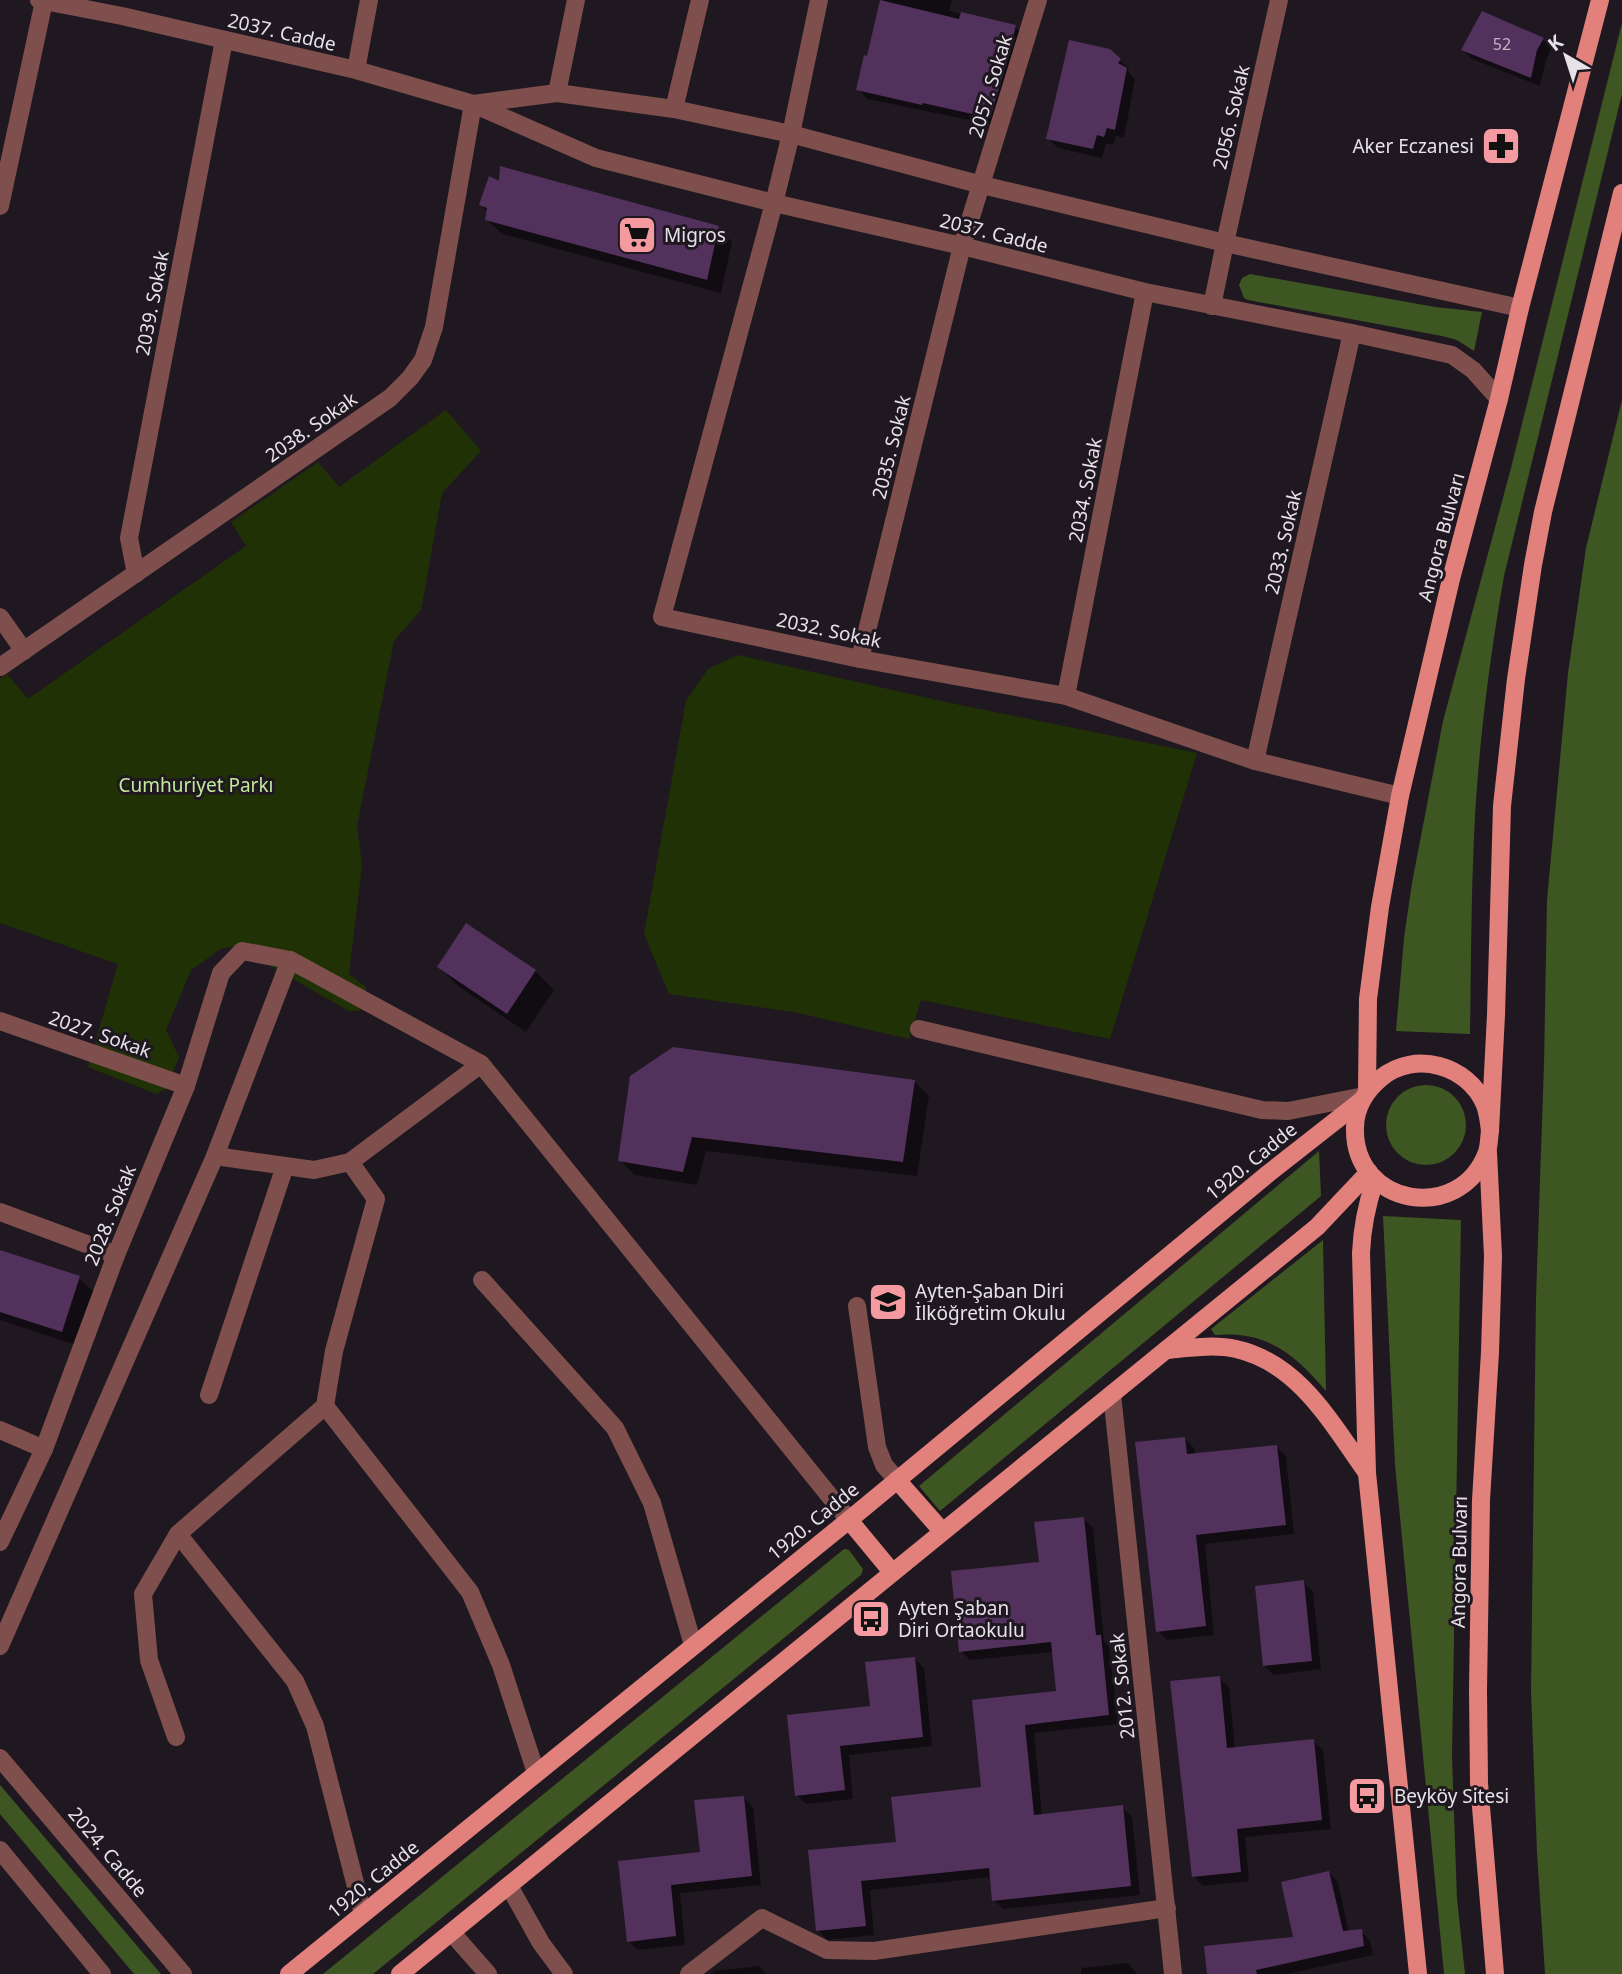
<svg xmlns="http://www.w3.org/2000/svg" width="1622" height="1974" font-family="'Noto Sans',sans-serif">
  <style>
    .green { fill: #203205 }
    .forest { fill: #3e5621 }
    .shadow { fill: #0007 }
    .building { fill: #53315d }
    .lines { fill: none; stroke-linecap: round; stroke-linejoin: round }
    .minor { stroke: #7e4f4c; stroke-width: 18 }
    .major { stroke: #e2817c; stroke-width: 18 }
    .labels { text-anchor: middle; stroke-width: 6; stroke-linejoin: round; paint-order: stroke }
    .number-label { font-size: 16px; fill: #c2b6c5 }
    .street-label { font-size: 19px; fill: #e7e2e8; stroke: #1f1821 }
    .poi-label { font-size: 19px; fill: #e7e2e8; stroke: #1f1821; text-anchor: start }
    .park-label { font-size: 19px; fill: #c2e898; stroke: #1f1821 }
  </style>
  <rect width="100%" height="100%" fill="#1f1821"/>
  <g class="green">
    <polygon points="446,410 481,451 442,493 421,610 394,641 357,826 362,865 349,974 366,987 365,1004 358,1011 349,1011 235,946 221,949 191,970 166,1030 179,1057 166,1089 156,1094 88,1067 118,964 0,923 0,679 7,674 28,699 246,546 231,522 318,462 339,487"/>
    <polygon points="738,655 950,703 1197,753 1110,1039 921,1000 909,1039 794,1012 669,994 644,934 686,701 708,669"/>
  </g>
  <g class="forest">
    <path d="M 1622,23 L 1622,94 L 1504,576 C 1489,662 1478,749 1474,836 C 1471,902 1471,968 1470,1034 L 1396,1031 L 1404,938 L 1412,883 L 1443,721 L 1511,468 Z"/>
    <polygon points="1250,274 1435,307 1482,312 1474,351 1457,340 1442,336 1248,300 1244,298 1239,285 1242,278"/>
    <polygon points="1622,400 1622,1974 1545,1974 1537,1853 1531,1691 1536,1298 1544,1064 1547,900 1568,673 1586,548"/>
    <circle cx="1426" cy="1125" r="40"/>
    <polygon points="1319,1151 1321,1196 940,1511 919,1486"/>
    <polygon points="1383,1216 1461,1220 1452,1757 1457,1899 1465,1974 1444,1974 1442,1953 1395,1465"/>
    <path d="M 1323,1240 L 1326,1391 C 1302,1363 1277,1338 1238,1335 C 1230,1334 1222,1335 1215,1335 L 1211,1329 Z"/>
    <polygon points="844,1549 849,1550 863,1569 861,1575 373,1974 323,1974"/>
    <polygon points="0,1785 161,1974 134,1974 0,1814"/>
  </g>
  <g class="shadow">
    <polygon points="882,0 952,0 949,11 1015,27 1025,36 999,126 867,99 858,89 868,58"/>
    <polygon points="1543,39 1552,48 1546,60 1540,86 1472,59 1463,50"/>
    <polygon points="1109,50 1129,69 1128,71 1135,79 1124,138 1116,136 1113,145 1106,143 1102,158 1058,148 1048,138"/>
    <polygon points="500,183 718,228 732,242 721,293 502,234 487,220 488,212 481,205"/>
    <polygon points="439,967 535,971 554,990 526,1032 458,986"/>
    <polygon points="631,1077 915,1082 929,1096 917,1176 706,1151 697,1185 635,1175 620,1160"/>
    <polygon points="0,1252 79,1278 94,1292 76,1345 0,1320"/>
    <polygon points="1185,1439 1194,1448 1195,1455 1277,1447 1286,1456 1294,1534 1205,1544 1214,1635 1167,1640 1157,1631"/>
    <polygon points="1084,1519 1093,1528 1104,1641 1109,1646 1118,1724 1034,1733 1042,1816 1122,1807 1132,1817 1140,1895 1003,1909 994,1900 991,1877 870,1890 874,1935 827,1940 818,1930 810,1852 898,1843 983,1788 974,1701 1058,1692 1054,1652 970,1660 961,1651"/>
    <polygon points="1303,1582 1313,1592 1321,1669 1274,1675 1264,1665"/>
    <polygon points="915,1659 924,1668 932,1746 849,1755 853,1799 806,1804 797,1795"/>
    <polygon points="1219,1678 1229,1687 1235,1749 1313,1741 1323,1750 1331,1829 1245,1837 1249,1881 1203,1886 1193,1876"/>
    <polygon points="743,1797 753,1807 761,1885 680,1893 685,1945 638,1950 628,1941 620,1862 702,1854"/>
    <polygon points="1329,1873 1338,1882 1349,1933 1361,1931 1370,1941 1373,1955 1287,1974 1208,1974 1295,1938"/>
    <polygon points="1128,1963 1137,1974 1081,1974 1081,1968"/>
    <polygon points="759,1966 766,1974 712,1974 714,1971"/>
  </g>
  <g class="building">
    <polygon points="880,0 959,19 961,12 1016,25 1009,54 990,118 923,103 922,105 856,90 864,55 867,56"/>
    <polygon points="1482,11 1544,38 1537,50 1531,78 1461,50"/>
    <polygon points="1069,40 1110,49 1121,59 1118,63 1127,68 1115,130 1107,128 1104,137 1097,135 1093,149 1046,139"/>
    <polygon points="500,166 719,226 707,280 485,220 487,208 479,205 489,176 499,181"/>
    <polygon points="466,923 536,970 507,1014 437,967"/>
    <polygon points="673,1047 915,1080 903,1162 692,1137 683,1172 618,1161 630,1076"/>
    <polygon points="0,1250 80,1276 62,1332 0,1312"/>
    <polygon points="1185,1437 1187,1454 1277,1445 1286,1525 1196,1535 1206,1626 1156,1632 1135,1442"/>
    <polygon points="1084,1517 1096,1635 1101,1635 1109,1715 1025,1725 1034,1815 1123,1805 1131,1886 992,1901 989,1868 861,1881 866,1926 816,1931 808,1850 896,1842 891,1797 981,1787 972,1700 1056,1691 1051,1642 959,1652 951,1571 1039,1562 1034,1522"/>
    <polygon points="1304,1580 1312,1661 1263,1666 1255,1586"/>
    <polygon points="915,1657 923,1737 840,1746 845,1790 795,1796 787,1715 870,1706 865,1662"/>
    <polygon points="1220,1676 1227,1748 1314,1739 1322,1820 1237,1829 1241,1872 1192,1877 1170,1681"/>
    <polygon points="744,1796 752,1876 671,1885 676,1936 627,1942 618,1861 700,1852 694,1800"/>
    <polygon points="1329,1871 1343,1931 1362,1929 1364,1946 1256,1970 1257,1974 1207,1974 1204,1946 1293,1937 1281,1882"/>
  </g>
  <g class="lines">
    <g class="minor">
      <polyline points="39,0 122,16 356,70 473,104 596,158 774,203 962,246 1145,292 1352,333 1452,355 1473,370 1499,399"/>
      <polyline points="819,0 791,134 774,203 662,617 860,659 1066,696 1255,761 1400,796"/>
      <polyline points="356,70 369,0"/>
      <polyline points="557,93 576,0"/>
      <polyline points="473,104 557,93 674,109 791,134 982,185 1225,243 1520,308"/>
      <polyline points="674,109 700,0"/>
      <polyline points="0,206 44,1"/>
      <polyline points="1212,306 1225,243 1279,0"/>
      <polyline points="136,574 129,538 224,40"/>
      <polyline points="0,617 24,651"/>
      <polyline points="860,659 962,246 1038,0"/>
      <polyline points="0,667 390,398 410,378 423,360 434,327 473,104"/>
      <polyline points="1066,696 1145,292"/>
      <polyline points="1255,761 1352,333"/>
      <polyline points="0,1021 186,1086"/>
      <polyline points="919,1029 1262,1110 1288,1111 1364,1096"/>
      <polyline points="481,1064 849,1520"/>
      <polyline points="0,1212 116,1255"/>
      <polyline points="482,1280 615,1428 652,1503 693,1645"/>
      <polyline points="857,1306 877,1447 884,1465 897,1480"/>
      <polyline points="1112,1394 1173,1974"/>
      <polyline points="209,1395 285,1166"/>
      <polyline points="325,1406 470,1592 501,1665 536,1773"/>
      <polyline points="0,1430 44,1449"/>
      <polyline points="178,1534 295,1681 315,1726 363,1914"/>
      <polyline points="0,1542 44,1449 116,1255 186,1086 221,973 242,951 290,960 481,1064 350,1162 314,1170 215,1156"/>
      <polyline points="0,1646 215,1156 290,960"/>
      <polyline points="176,1737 149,1660 143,1594 178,1534 325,1406 334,1351 376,1199 350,1162"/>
      <polyline points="0,1758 183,1974"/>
      <polyline points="0,1850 102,1974"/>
      <polyline points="509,1886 541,1943 564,1974"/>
      <polyline points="452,1933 488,1974"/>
      <polyline points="689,1974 762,1918 827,1950 874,1951 1167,1908"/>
    </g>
    <g class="major">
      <polyline points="1367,1092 1368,999 1380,907 1400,796 1451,579 1499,399 1520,308 1600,0"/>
      <path d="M 1490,1131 C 1489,1122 1488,1113 1485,1105 C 1468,1065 1415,1050 1381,1078 C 1366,1090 1355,1108 1355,1128 C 1353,1206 1460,1225 1487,1152 C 1489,1146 1489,1138 1490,1131 L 1496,1015 L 1502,806 L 1516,679 L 1533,565 L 1543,512 L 1622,193"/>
      <polyline points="1488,1153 1493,1256 1490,1352 1481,1500 1478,1690 1479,1783 1495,1974"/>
      <path d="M 1375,1180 C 1367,1204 1362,1227 1361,1253 L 1367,1473 L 1418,1974"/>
      <path d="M 1166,1350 C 1188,1348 1214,1344 1236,1349 C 1299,1363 1332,1424 1367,1473"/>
      <polyline points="897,1480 942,1531"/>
      <polyline points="849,1520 892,1572"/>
      <polyline points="289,1974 849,1520 1269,1173 1362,1100"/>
      <polyline points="400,1974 1317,1227 1369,1172"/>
    </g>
  </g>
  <defs>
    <g id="pharmacy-square" transform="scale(2.0125)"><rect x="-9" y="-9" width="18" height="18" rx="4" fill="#f49aa0" stroke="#1f1821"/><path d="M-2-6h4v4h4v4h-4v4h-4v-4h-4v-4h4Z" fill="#111"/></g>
    <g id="supermarket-square" transform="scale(2.0125)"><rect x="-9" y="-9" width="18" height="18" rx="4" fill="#f49aa0" stroke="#1f1821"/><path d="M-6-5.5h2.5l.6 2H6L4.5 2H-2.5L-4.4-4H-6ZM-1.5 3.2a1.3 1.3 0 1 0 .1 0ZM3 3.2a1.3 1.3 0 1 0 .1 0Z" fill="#111"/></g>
    <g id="school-square" transform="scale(2.0125)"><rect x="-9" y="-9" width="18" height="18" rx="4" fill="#f49aa0" stroke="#1f1821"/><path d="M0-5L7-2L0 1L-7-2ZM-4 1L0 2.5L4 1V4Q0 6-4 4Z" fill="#111"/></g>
    <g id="bus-square" transform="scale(2.0125)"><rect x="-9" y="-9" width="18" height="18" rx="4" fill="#f49aa0" stroke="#1f1821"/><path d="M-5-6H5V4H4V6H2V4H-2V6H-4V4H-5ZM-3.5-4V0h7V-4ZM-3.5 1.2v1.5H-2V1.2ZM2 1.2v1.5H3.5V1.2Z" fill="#111"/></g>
  </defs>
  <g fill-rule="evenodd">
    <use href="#pharmacy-square" x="1501" y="146"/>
    <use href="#supermarket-square" x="637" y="235"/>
    <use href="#school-square" x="888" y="1302"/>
    <use href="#bus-square" x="871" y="1619"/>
    <use href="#bus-square" x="1367" y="1796"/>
  </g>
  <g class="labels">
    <g class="number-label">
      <text x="1502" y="50">52</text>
    </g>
    <g class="street-label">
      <text transform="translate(282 32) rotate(13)" y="7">2037. Cadde</text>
      <text transform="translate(990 86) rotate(-73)" y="7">2057. Sokak</text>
      <text transform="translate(1231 117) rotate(-77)" y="7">2056. Sokak</text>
      <text transform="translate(994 233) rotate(14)" y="7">2037. Cadde</text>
      <text transform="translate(152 303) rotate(-79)" y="7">2039. Sokak</text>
      <text transform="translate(311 427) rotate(-35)" y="7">2038. Sokak</text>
      <text transform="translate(891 447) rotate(-76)" y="7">2035. Sokak</text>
      <text transform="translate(1085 490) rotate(-79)" y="7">2034. Sokak</text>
      <text transform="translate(1441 537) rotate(-75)" y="7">Angora Bulvarı</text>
      <text transform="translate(1283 542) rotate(-77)" y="7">2033. Sokak</text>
      <text transform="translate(829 630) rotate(12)" y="7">2032. Sokak</text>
      <text transform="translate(100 1034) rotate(19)" y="7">2027. Sokak</text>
      <text transform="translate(1251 1161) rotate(-39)" y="7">1920. Cadde</text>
      <text transform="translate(110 1215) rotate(-68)" y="7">2028. Sokak</text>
      <text transform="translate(813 1521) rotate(-39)" y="7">1920. Cadde</text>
      <text transform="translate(1459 1562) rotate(-89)" y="7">Angora Bulvarı</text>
      <text transform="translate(1122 1686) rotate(-96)" y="7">2012. Sokak</text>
      <text transform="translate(108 1852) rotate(50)" y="7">2024. Cadde</text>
      <text transform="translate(373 1879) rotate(-39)" y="7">1920. Cadde</text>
    </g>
    <g class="poi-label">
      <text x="1474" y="153" text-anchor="end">Aker Eczanesi</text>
      <text x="664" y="242">Migros</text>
      <text x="915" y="1298">Ayten-Şaban Diri<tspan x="915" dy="22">İlköğretim Okulu</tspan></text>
      <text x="898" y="1615">Ayten Şaban<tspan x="898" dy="22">Diri Ortaokulu</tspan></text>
      <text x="1394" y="1803">Beyköy Sitesi</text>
    </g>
    <g class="park-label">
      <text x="196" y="792">Cumhuriyet Parkı</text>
    </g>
  </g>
  <g transform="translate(1566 56) rotate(321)" stroke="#1f1821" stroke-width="5" paint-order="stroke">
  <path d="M0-5L12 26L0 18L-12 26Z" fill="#e7e2e8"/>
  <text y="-10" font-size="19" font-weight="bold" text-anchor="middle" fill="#e7e2e8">K</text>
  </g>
</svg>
